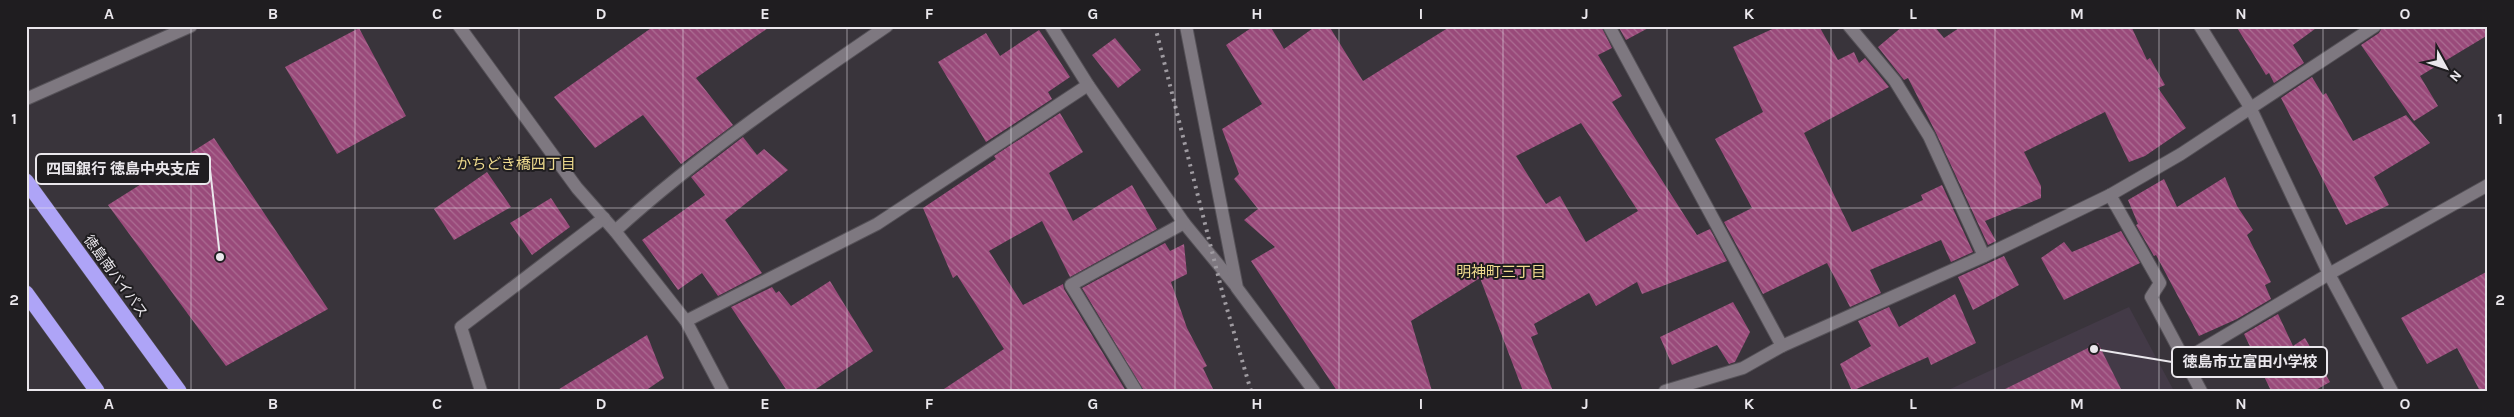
<svg xmlns="http://www.w3.org/2000/svg" width="2514" height="417" font-family="Karla,'Noto Sans JP',sans-serif">
  <style>
    .built { fill: #433a47 }
    .building { fill: url(#building-back-hatch); fill-rule: evenodd }
    .lines { fill: none; stroke-linecap: round; stroke-linejoin: round }
    .minor-casing { stroke: #555157; stroke-width: 14 }
    .highway-casing { stroke: #555157; stroke-width: 16 }
    .minor { stroke: #7e7880; stroke-width: 12 }
    .highway { stroke: #aea4f7; stroke-width: 15 }
    .rail { stroke: #9f9ba1; stroke-width: 4; stroke-dasharray: 2.5 5; stroke-linecap: butt }
    .grid { fill: none; stroke: #eae7ec; stroke-width: 1; stroke-opacity: 0.55 }
    .labels { text-anchor: middle; stroke-width: 4; stroke-linejoin: round; paint-order: stroke }
    .street-label { font-size: 14px; fill: #eae7ec; stroke: #1f1d20 }
    .neighbourhood-label { font-size: 15px; fill: #f0db8e; stroke: #1f1d20 }
    .leader { fill: none; stroke: #eae7ec; stroke-width: 2 }
    .callout-dot { fill: #eae7ec; stroke: #1f1d20; stroke-width: 2 }
    .callout { fill: #1f1d20; stroke: #eae7ec; stroke-width: 2 }
    .callout-label { font-size: 15px; text-anchor: middle; font-weight: bold; fill: #eae7ec }
    .neatline { fill: none; stroke: #eae7ec; stroke-width: 2 }
    .grid-label { font-size: 16px; text-anchor: middle; font-weight: bold; fill: #eae7ec }
  </style>
  <defs>
    <pattern id="building-back-hatch" width="6" height="6" patternUnits="userSpaceOnUse" patternTransform="scale(1.25)"><rect width="6" height="6" fill="#994a7a"/><path d="M-1 5l2 2M0 0l6 6M5-1l2 2" fill="none" stroke="#ac6d93"/></pattern>
  </defs>
  <rect width="100%" height="100%" fill="#39343b"/>
  <polygon class="built" points="2129,307 2174,391 1946,391"/>
  <g class="building">
    <polygon points="654,26 771,26 696,78 733,125 681,164 643,115 595,148 554,97"/>
    <path d="M 1254,26 L 1270,26 L 1284,49 L 1316,26 L 1329,26 L 1363,81 L 1451,26 L 1601,26 L 1612,48 L 1598,55 L 1622,96 L 1612,102 L 1697,235 L 1710,229 L 1727,261 L 1642,294 L 1637,282 L 1596,306 L 1589,293 L 1534,324 L 1538,334 L 1531,337 L 1553,391 L 1523,391 L 1480,278 L 1411,321 L 1432,391 L 1337,391 L 1251,261 L 1275,247 L 1244,220 L 1258,209 L 1234,179 L 1239,174 L 1222,129 L 1262,104 L 1226,45 ZM 1581,123 L 1638,211 L 1586,242 L 1560,196 L 1546,204 L 1516,156 Z"/>
    <polygon points="1618,26 1652,26 1626,40"/>
    <polygon points="1779,26 1819,26 1838,60 1854,52 1859,63 1865,58 1889,87 1804,133 1852,232 1923,200 1921,195 1942,185 1973,252 1951,262 1941,240 1870,270 1881,293 1850,307 1827,263 1763,294 1724,222 1752,208 1715,139 1763,112 1733,47"/>
    <polygon points="1903,26 1934,26 1944,38 1962,26 2131,26 2147,60 2150,58 2165,85 2158,88 2186,128 2145,156 2129,162 2105,112 2024,152 2041,186 2041,198 1985,221 1996,241 1988,245 1936,133 1908,78 1904,80 1878,47"/>
    <polygon points="2236,26 2319,26 2293,45 2304,63 2274,83 2269,73 2266,75"/>
    <polygon points="2383,26 2488,26 2488,35 2420,76 2438,106 2414,121 2361,45 2379,33"/>
    <polygon points="359,28 406,116 337,154 285,67"/>
    <polygon points="1039,30 1070,77 1048,92 1052,99 986,142 938,62 986,33 1000,56"/>
    <polygon points="1115,38 1141,70 1118,88 1092,55"/>
    <polygon points="2312,77 2323,95 2326,93 2353,141 2406,115 2430,143 2374,177 2389,205 2346,225 2281,98"/>
    <polygon points="1060,113 1083,152 1049,173 1073,221 1132,185 1157,229 1070,277 1042,221 989,251 1023,305 1063,284 1064,289 1126,391 941,391 1004,349 957,275 953,278 923,208 996,159 994,156"/>
    <polygon points="743,137 757,155 764,149 788,170 725,220 762,273 718,296 702,273 678,290 642,240 705,195 691,177"/>
    <polygon points="214,138 328,309 226,366 108,205"/>
    <polygon points="487,172 511,207 454,240 434,209"/>
    <polygon points="2225,177 2237,206 2253,230 2247,235 2271,282 2265,285 2271,299 2237,319 2199,336 2156,255 2154,256 2136,225 2138,224 2128,200 2164,179 2177,207"/>
    <polygon points="551,198 570,227 532,255 510,223"/>
    <polygon points="2121,231 2140,263 2064,300 2041,258 2064,242 2072,252"/>
    <polygon points="1165,243 1170,251 1184,244 1187,274 1171,282 1187,328 1207,366 1203,368 1214,391 1144,391 1082,288"/>
    <polygon points="2004,256 2019,285 1973,310 1958,277"/>
    <polygon points="2488,271 2488,391 2480,391 2457,348 2427,364 2401,318"/>
    <polygon points="830,281 873,351 813,391 787,391 731,307 772,287 776,293 779,291 791,306"/>
    <polygon points="1955,294 1976,343 1931,365 1928,357 1852,391 1840,364 1871,346 1858,321 1889,307 1899,327"/>
    <polygon points="1733,302 1750,332 1735,362 1729,364 1717,345 1672,365 1660,337"/>
    <polygon points="2278,314 2293,346 2305,338 2330,382 2314,391 2271,391 2244,334"/>
    <polygon points="647,335 664,378 645,391 556,391"/>
    <polygon points="2098,343 2122,391 2001,391"/>
  </g>
  <g class="lines">
    <g class="minor-casing">
      <g id="minor">
        <polyline points="459,26 577,188 615,231 686,321 723,391"/>
        <polyline points="1051,26 1088,85 1184,223 1236,286"/>
        <polyline points="1186,26 1237,288 1314,391"/>
        <polyline points="1609,26 1782,346"/>
        <polyline points="1849,26 1895,81 1929,136 1984,256"/>
        <polyline points="2200,26 2250,107 2329,274 2392,391"/>
        <polyline points="26,99 191,26"/>
        <polyline points="2110,195 2160,283 2151,297 2201,391"/>
        <path d="M 615,231 C 699,155 793,90 887,26"/>
        <polyline points="686,321 877,224 1088,85"/>
        <polyline points="2184,360 2329,274 2488,185"/>
        <polyline points="481,391 461,327 604,218"/>
        <polyline points="1136,391 1071,285 1184,223"/>
        <polyline points="1665,391 1743,368 1782,346 1984,256 2110,195 2181,154 2375,26"/>
      </g>
    </g>
    <g class="highway-casing">
      <g id="highway">
        <polyline points="26,181 179,391"/>
        <polyline points="26,293 97,391"/>
      </g>
    </g>
    <use href="#minor" class="minor"/>
    <use href="#highway" class="highway"/>
    <polyline class="rail" points="1155,26 1223,295 1251,391"/>
  </g>
  <path class="grid" d="M 191,26 L 191,391M 355,26 L 355,391M 519,26 L 519,391M 683,26 L 683,391M 847,26 L 847,391M 1011,26 L 1011,391M 1175,26 L 1175,391M 1339,26 L 1339,391M 1503,26 L 1503,391M 1667,26 L 1667,391M 1831,26 L 1831,391M 1995,26 L 1995,391M 2159,26 L 2159,391M 2323,26 L 2323,391M 26,208 L 2488,208"/>
  <g class="labels">
    <g class="street-label">
      <text transform="translate(116 276) rotate(54)" y="5">徳島南バイパス</text>
    </g>
    <g class="neighbourhood-label">
      <text x="516" y="169">かちどき橋四丁目</text>
      <text x="1501" y="277">明神町三丁目</text>
    </g>
  </g>
  <path class="leader" d="M220 257L210 169M2094 349L2172 362"/>
  <g class="callout-dot">
    <circle cx="220" cy="257" r="5"/>
    <circle cx="2094" cy="349" r="5"/>
  </g>
  <g class="callout">
    <rect x="36" y="154" width="174" height="30" rx="5"/>
    <rect x="2172" y="347" width="155" height="30" rx="5"/>
  </g>
  <g class="callout-label">
    <text x="123" y="174">四国銀行 徳島中央支店</text>
    <text x="2250" y="367">徳島市立富田小学校</text>
  </g>
  <rect width="2514" height="417" fill="none" stroke="#1f1d20" stroke-width="55"/>
  <g transform="translate(2446 68) rotate(130)" stroke="#1f1d20" stroke-width="4" paint-order="stroke">
  <path d="M0-4L9 19L0 12L-9 19Z" fill="#eae7ec"/>
  <text y="-8" font-size="14" font-weight="bold" text-anchor="middle" fill="#eae7ec">N</text>
  </g>
  <rect x="28" y="28" width="2458" height="362" class="neatline"/>
  <g class="grid-label">
    <text x="109" y="19">A</text>
    <text x="273" y="19">B</text>
    <text x="437" y="19">C</text>
    <text x="601" y="19">D</text>
    <text x="765" y="19">E</text>
    <text x="929" y="19">F</text>
    <text x="1093" y="19">G</text>
    <text x="1257" y="19">H</text>
    <text x="1421" y="19">I</text>
    <text x="1585" y="19">J</text>
    <text x="1749" y="19">K</text>
    <text x="1913" y="19">L</text>
    <text x="2077" y="19">M</text>
    <text x="2241" y="19">N</text>
    <text x="2405" y="19">O</text>
    <text x="14" y="124">1</text>
    <text x="2500" y="124">1</text>
    <text x="14" y="305">2</text>
    <text x="2500" y="305">2</text>
    <text x="109" y="409">A</text>
    <text x="273" y="409">B</text>
    <text x="437" y="409">C</text>
    <text x="601" y="409">D</text>
    <text x="765" y="409">E</text>
    <text x="929" y="409">F</text>
    <text x="1093" y="409">G</text>
    <text x="1257" y="409">H</text>
    <text x="1421" y="409">I</text>
    <text x="1585" y="409">J</text>
    <text x="1749" y="409">K</text>
    <text x="1913" y="409">L</text>
    <text x="2077" y="409">M</text>
    <text x="2241" y="409">N</text>
    <text x="2405" y="409">O</text>
  </g>
</svg>
